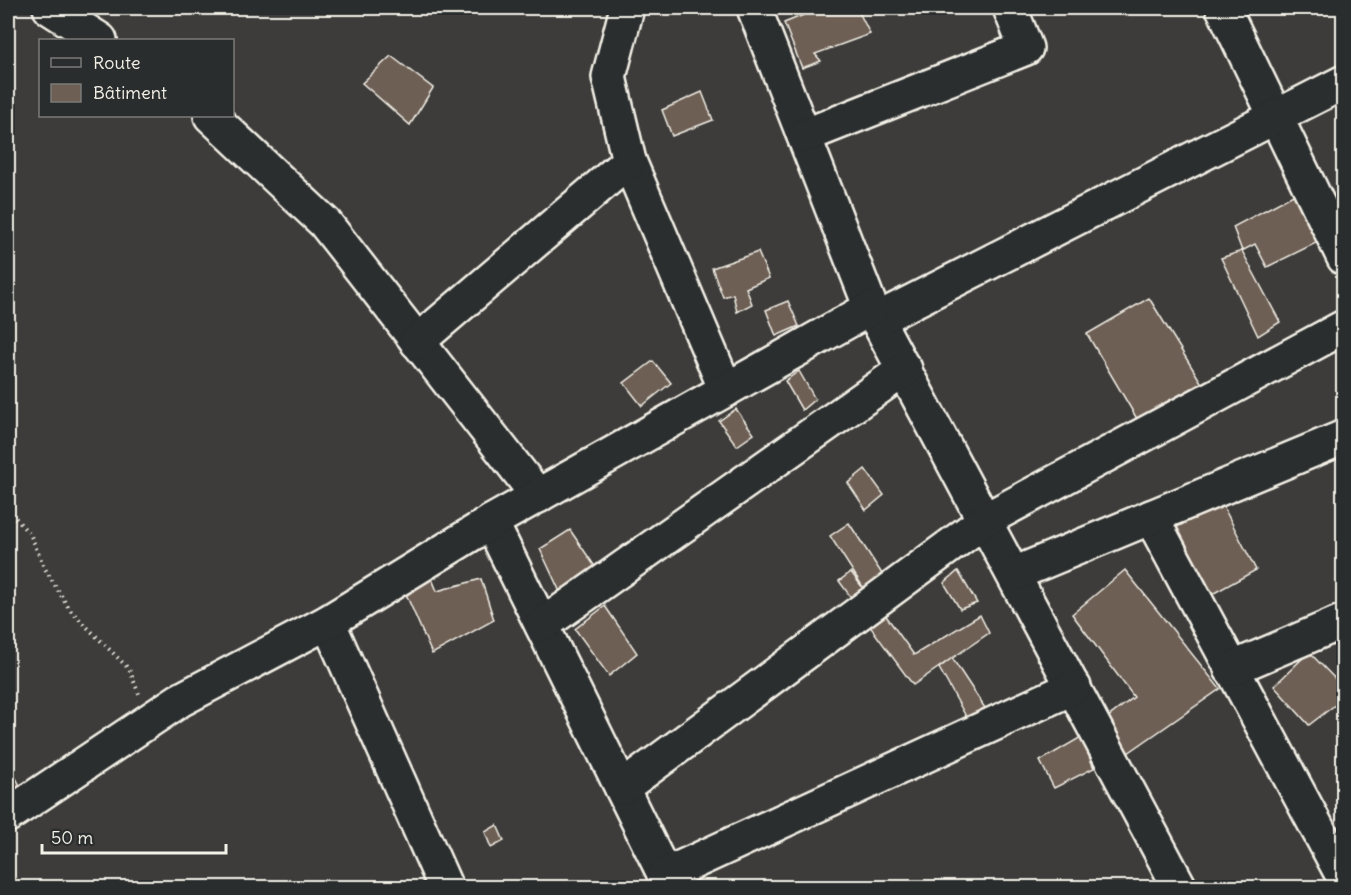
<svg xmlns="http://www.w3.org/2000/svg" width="1351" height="895" font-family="Delius,sans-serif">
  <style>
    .building { fill: #6e5f55; stroke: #f4f1e8; stroke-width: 1.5 }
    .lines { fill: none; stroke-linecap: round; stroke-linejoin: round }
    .minor-casing { stroke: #f4f1e8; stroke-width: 38 }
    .path { stroke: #f4f1e8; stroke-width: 4; stroke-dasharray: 1.5 4.5; stroke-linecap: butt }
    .minor { stroke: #2a2d2e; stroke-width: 33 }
  </style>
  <rect width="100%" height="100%" fill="#3e3c3a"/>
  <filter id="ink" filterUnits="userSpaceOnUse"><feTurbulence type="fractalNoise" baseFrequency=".0167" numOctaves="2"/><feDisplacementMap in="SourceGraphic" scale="12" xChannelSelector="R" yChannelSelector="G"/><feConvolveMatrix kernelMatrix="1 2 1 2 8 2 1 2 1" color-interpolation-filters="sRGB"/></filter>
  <g filter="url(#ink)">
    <g class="building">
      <polygon points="821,8 857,8 870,34 815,54 821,61 802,68 784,23"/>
      <polygon points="391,56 433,88 410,125 362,83"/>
      <polygon points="702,92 713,120 672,136 662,110"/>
      <polygon points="1297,193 1322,240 1267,267 1255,244 1242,251 1233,227"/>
      <polygon points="1242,251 1280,322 1258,336 1221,258"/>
      <polygon points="758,252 769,278 746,288 752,304 737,312 733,294 723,297 712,268"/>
      <polygon points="1149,298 1204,387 1140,424 1087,334"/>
      <polygon points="788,301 799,326 776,336 766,310"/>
      <polygon points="653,361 671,383 642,406 624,383"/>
      <polygon points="799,371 815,399 802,410 785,381"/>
      <polygon points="736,409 754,434 737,446 719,421"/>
      <polygon points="865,469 884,495 866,510 848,483"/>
      <polygon points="1222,504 1256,570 1207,597 1173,529"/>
      <polygon points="849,523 884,577 868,595 830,536"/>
      <polygon points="570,530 596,568 560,592 540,549"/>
      <polygon points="428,569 437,591 481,579 494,620 432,654 402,585"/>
      <polygon points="1125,570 1220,689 1128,753 1103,721 1134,697 1072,614"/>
      <polygon points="958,571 977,603 960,609 944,583"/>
      <polygon points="851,572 868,595 856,604 839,581"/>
      <polygon points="605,606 637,653 609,676 575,629"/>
      <polygon points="884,613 914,655 980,615 989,633 913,685 869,625"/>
      <polygon points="1309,652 1344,688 1344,698 1309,725 1274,686"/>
      <polygon points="952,658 985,708 968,720 939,668"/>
      <polygon points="1081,737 1094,768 1054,788 1040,761"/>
      <polygon points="16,778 23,791 8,799 8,782"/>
      <polygon points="497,825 504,841 491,848 485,832"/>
    </g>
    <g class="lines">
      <g class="minor-casing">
        <g id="minor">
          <polyline points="50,8 100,40"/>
          <polyline points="627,8 609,77 629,161 726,390"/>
          <polyline points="754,8 871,308 1180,888"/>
          <polyline points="1223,8 1344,258"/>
          <polyline points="211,116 325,223 538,496"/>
          <polyline points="804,136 1026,48 1010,8"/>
          <polyline points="878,319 1344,82"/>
          <polyline points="417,342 629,161"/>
          <polyline points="1151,517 1344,878"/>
          <polyline points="491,522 671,888"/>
          <polyline points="1014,574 1344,437"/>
          <polyline points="328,622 446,888"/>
          <polyline points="542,625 905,369"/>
          <polyline points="1231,669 1344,621"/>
          <polyline points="622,788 985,520 1344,327"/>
          <polyline points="8,815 180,700 328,622 491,522 871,308"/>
          <polyline points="665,875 1074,687"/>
        </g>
      </g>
      <polyline class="path" points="8,509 31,536 44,567 70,610 129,669 139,694"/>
      <use href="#minor" class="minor"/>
    </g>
  </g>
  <rect width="1351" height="895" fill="none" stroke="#2a2d2e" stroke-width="30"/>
  <rect x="15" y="15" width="1321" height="865" fill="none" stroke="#f4f1e8" stroke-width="2" filter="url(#ink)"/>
  <rect x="39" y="39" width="195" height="78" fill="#2a2d2e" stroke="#7b7b78" stroke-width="1.5"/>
  <rect x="51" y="58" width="30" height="9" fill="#2a2d2e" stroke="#7b7b78" stroke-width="1.5"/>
  <text x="93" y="69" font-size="18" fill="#f4f1e8">Route</text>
  <rect x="51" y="84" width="30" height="18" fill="#6e5f55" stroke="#7b7b78" stroke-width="1.5"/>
  <text x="93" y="99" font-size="18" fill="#f4f1e8">Bâtiment</text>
  <path d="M42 844v9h184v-9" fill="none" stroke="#f4f1e8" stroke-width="3"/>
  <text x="51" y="844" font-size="18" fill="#f4f1e8" stroke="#2a2d2e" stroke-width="4.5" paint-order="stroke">50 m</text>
</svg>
